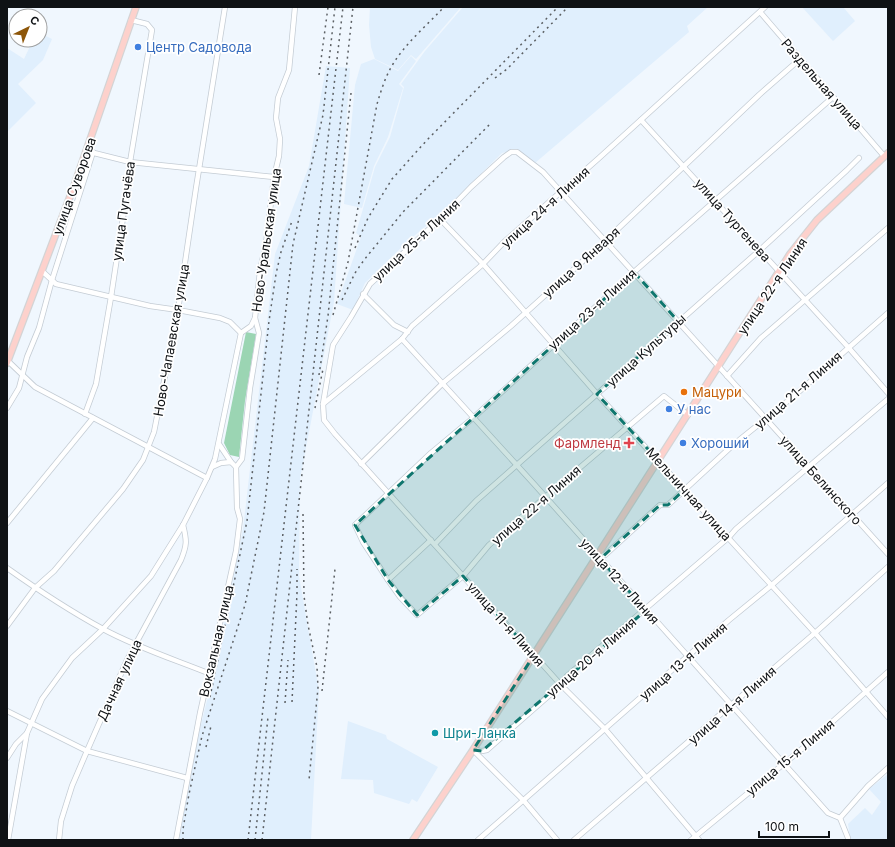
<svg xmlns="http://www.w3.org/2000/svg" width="895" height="847" font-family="Inter,sans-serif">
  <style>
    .built { fill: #e0effd }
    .green { fill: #9bd5b3 }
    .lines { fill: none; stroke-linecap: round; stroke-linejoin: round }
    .minor-casing { stroke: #c4ccd4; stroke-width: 6 }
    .major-casing { stroke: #d4d4d5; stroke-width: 8 }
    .minor { stroke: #fff; stroke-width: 4.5 }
    .major { stroke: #fdd1cc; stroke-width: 5.5 }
    .rail { stroke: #5c6064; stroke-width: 1.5; stroke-dasharray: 2 4; stroke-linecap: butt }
    .marked { fill: #0f766e; fill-opacity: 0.2; stroke: #0f766e; stroke-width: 3; stroke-dasharray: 8 5; stroke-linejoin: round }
    .shop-dot { fill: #3f7fe0; stroke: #fff; stroke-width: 1.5 }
    .food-dot { fill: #e8710a; stroke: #fff; stroke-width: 1.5 }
    .health-dot { fill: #e0444e; stroke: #fff; stroke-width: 1.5 }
    .culture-dot { fill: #0f9aa8; stroke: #fff; stroke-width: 1.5 }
    .labels { text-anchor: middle; stroke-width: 3.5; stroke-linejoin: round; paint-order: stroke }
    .shop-label { font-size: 13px; fill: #366cbe; stroke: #fff; text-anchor: start }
    .street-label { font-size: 13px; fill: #0f1215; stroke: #fff }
    .food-label { font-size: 13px; fill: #c56008; stroke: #fff; text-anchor: start }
    .health-label { font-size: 13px; fill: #be3a42; stroke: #fff; text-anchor: end }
    .culture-label { font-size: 13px; fill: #0d838f; stroke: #fff; text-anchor: start }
  </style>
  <rect width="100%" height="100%" fill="#f0f7fe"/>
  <g class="built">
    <polygon points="370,7 461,7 416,59 411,55 398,70 375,59 371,47 369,25"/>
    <polygon points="463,7 708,7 687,26 689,32 535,163 523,156 518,149 502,153 437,217 408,241 365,283 353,310 337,304 361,237 356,233 375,167 390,137 404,87 401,84 425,51"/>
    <polygon points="802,7 843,7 855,21 833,41"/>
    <polygon points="40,33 52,39 43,60 18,84 36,103 7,132 7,48 24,59 33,40 40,40"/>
    <polygon points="411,56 416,61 399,84 403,88 388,137 374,166 362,208 344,204 355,85 361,64 374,59 398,71"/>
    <polygon points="326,66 350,68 334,302 300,479 299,576 319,691 311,840 179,840 192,760 216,665 243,529 275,254 309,166"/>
    <polygon points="348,721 386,735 387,739 438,767 417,802 412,799 409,804 374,793 373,780 341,779"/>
    <polygon points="888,774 888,840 850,840 848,824 865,808 872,815 881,802 869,789"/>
  </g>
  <polygon class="green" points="246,332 256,334 245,401 239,457 230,455 224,443"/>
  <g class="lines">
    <g class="minor-casing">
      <g id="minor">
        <polyline points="760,12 884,156"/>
        <polyline points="641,120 848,347 888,393"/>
        <polyline points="90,152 130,162 274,177"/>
        <polyline points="440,219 483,264 597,394 815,633 888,717"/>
        <polyline points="42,271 56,284 150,306 178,310 220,318 230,322 241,333"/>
        <polyline points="363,294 394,325 408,332"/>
        <polyline points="402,339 534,484 828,813 840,818"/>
        <polyline points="8,361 35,387 207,478"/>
        <polyline points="727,376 761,338 888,228"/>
        <polyline points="323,404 402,339 412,326 483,264 504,242 599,158 765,7"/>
        <polyline points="7,408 19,388 27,357 39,328 52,280 93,152"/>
        <polyline points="85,414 96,384 111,297 129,178 130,162 152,30 147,24 131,20"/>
        <polyline points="219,444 231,462"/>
        <polyline points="361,464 443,383 511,326 605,241 759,95 800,59"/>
        <polyline points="236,467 242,459 250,388 259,333 255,318"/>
        <polyline points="7,523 93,418"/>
        <polyline points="431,540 388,580 363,542 355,525 431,453 473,418 634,272 833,97"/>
        <polyline points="435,544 476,501 760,250 847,170 859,158"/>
        <polyline points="598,557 605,555 660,505 668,505 733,445 794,396 888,313"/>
        <path d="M 7,568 C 38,590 70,611 103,629 C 136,647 173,659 208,673"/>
        <polyline points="388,580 400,597 417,615 463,576 489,545 664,396 688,415"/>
        <polyline points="7,626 35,588 54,571 123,489 143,460 154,432 178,310 196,188 225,7"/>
        <polyline points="7,711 87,751 187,778"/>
        <polyline points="473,750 482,751 487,750 561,685 567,676 729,537 736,529 888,399"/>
        <polyline points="473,750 524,801 557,840"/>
        <polyline points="7,758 16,744 27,733 42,699 72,658 103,629 151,576 183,525 207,478 215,459 241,333 251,326 255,318 260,271 266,243 274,177 279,156 280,139 276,118 278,98 289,70 295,7"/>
        <polyline points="8,840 27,733"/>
        <path d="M 59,840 L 61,821 L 72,786 L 87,751 L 127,660 L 181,560 C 187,545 187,541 183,525"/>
        <polyline points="176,840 200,713 236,551 240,519 237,508 236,467 231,462 221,463 212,467"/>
        <polyline points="478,840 729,620 773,584 888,483"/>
        <polyline points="574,840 815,633 888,567"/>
        <polyline points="691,840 803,748 888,672"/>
        <polyline points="699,840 605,729 561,685 335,434 324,420 323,404 333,345 351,317 370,284 440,219 471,187 504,157 511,152 517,152 543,172 561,192 888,554"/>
        <polyline points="848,840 848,838 840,818 868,786 888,768"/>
      </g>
    </g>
    <g class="major-casing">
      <g id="major">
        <polyline points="7,363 74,186 136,7"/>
        <polyline points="413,840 473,750 790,254 817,220 888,153"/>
      </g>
    </g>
    <use href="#minor" class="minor"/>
    <use href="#major" class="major"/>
    <g class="rail">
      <polyline points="319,75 328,7"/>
      <polyline points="495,78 507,69 568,7"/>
      <polyline points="355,248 368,218 392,179 427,140 558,7"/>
      <polyline points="342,300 355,273 364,260 403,212 491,123"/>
      <path d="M 333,315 L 348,262 L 377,104 C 381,91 385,77 393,64 C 406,43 427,25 444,7"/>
      <polyline points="319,375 328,316 351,93"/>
      <polyline points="315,408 323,369"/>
      <polyline points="303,514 304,596 308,625 317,667 318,688 309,780"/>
      <polyline points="322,691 335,569"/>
      <polyline points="210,697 247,521 269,321 276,274 281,252 292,221"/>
      <polyline points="292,702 297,593 297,569"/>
      <polyline points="285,703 288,660"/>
      <polyline points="206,747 211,726"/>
      <polyline points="183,840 183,829 189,794 202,736 245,605 264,512 293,244 323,115 335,7"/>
      <polyline points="248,840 343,7"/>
      <polyline points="255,840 268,717"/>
      <polyline points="262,840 353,7"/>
    </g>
  </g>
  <path class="marked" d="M 634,272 L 678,321 L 597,394 L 685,489 L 668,505 L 660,505 L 600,559 L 646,610 L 482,751 L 473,750 L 534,655 L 463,576 L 417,615 L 388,580 L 355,525 Z"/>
  <g class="shop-dot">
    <circle cx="138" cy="47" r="4"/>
    <circle cx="669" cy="409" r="4"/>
    <circle cx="683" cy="443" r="4"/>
  </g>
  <circle class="food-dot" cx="684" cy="392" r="4"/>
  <path class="health-dot" d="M627 437h4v4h4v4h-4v4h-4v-4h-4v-4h4z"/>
  <circle class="culture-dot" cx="435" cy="733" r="4"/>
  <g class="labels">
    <g class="shop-label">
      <text x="146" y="52">Центр Садовода</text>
      <text x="677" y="414">У нас</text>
      <text x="691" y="448">Хороший</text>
    </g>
    <g class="street-label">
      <text transform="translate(822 84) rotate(49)" y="5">Раздельная улица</text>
      <text transform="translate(74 186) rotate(-70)" y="5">улица Суворова</text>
      <text transform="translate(545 207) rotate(-42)" y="5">улица 24-я Линия</text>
      <text transform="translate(123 211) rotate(-82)" y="5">улица Пугачёва</text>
      <text transform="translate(733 220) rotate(48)" y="5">улица Тургенева</text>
      <text transform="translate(266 240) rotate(-82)" y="5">Ново-Уральская улица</text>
      <text transform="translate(416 240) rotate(-43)" y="5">улица 25-я Линия</text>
      <text transform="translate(581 262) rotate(-42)" y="5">улица 9 Января</text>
      <text transform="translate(772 286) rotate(-56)" y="5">улица 22-я Линия</text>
      <text transform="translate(592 309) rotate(-42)" y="5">улица 23-я Линия</text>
      <text transform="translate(171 340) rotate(-80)" y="5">Ново-Чапаевская улица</text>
      <text transform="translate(646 350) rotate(-42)" y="5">улица Культуры</text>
      <text transform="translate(798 390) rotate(-41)" y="5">улица 21-я Линия</text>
      <text transform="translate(821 480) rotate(48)" y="5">улица Белинского</text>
      <text transform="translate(689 494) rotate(48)" y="5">Мельничная улица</text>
      <text transform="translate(536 505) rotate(-41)" y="5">улица 22-я Линия</text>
      <text transform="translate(620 581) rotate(48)" y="5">улица 12-я Линия</text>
      <text transform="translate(506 624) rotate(48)" y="5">улица 11-я Линия</text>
      <text transform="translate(216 641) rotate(-77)" y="5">Вокзальная улица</text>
      <text transform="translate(591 657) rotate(-41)" y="5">улица 20-я Линия</text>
      <text transform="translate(683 661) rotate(-41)" y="5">улица 13-я Линия</text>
      <text transform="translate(119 680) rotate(-65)" y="5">Дачная улица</text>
      <text transform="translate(732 705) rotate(-41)" y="5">улица 14-я Линия</text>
      <text transform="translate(790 757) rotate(-40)" y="5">улица 15-я Линия</text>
    </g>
    <g class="food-label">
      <text x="692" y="397">Мацури</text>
    </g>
    <g class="health-label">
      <text x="621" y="448">Фармленд</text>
    </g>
    <g class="culture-label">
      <text x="443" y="738">Шри-Ланка</text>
    </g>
  </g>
  <rect width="895" height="847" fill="none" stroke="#0f1215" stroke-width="16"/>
  <g transform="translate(28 28) rotate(43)"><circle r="19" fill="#ffffff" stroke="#9fa0a1"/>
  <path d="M0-3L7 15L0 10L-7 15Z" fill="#8d5609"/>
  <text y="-6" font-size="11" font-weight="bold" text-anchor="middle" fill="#0f1215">С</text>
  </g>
  <path d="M759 831v6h70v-6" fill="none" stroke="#0f1215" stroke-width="2"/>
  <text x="765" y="831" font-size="12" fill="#0f1215" stroke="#ffffff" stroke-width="3" paint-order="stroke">100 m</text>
</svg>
